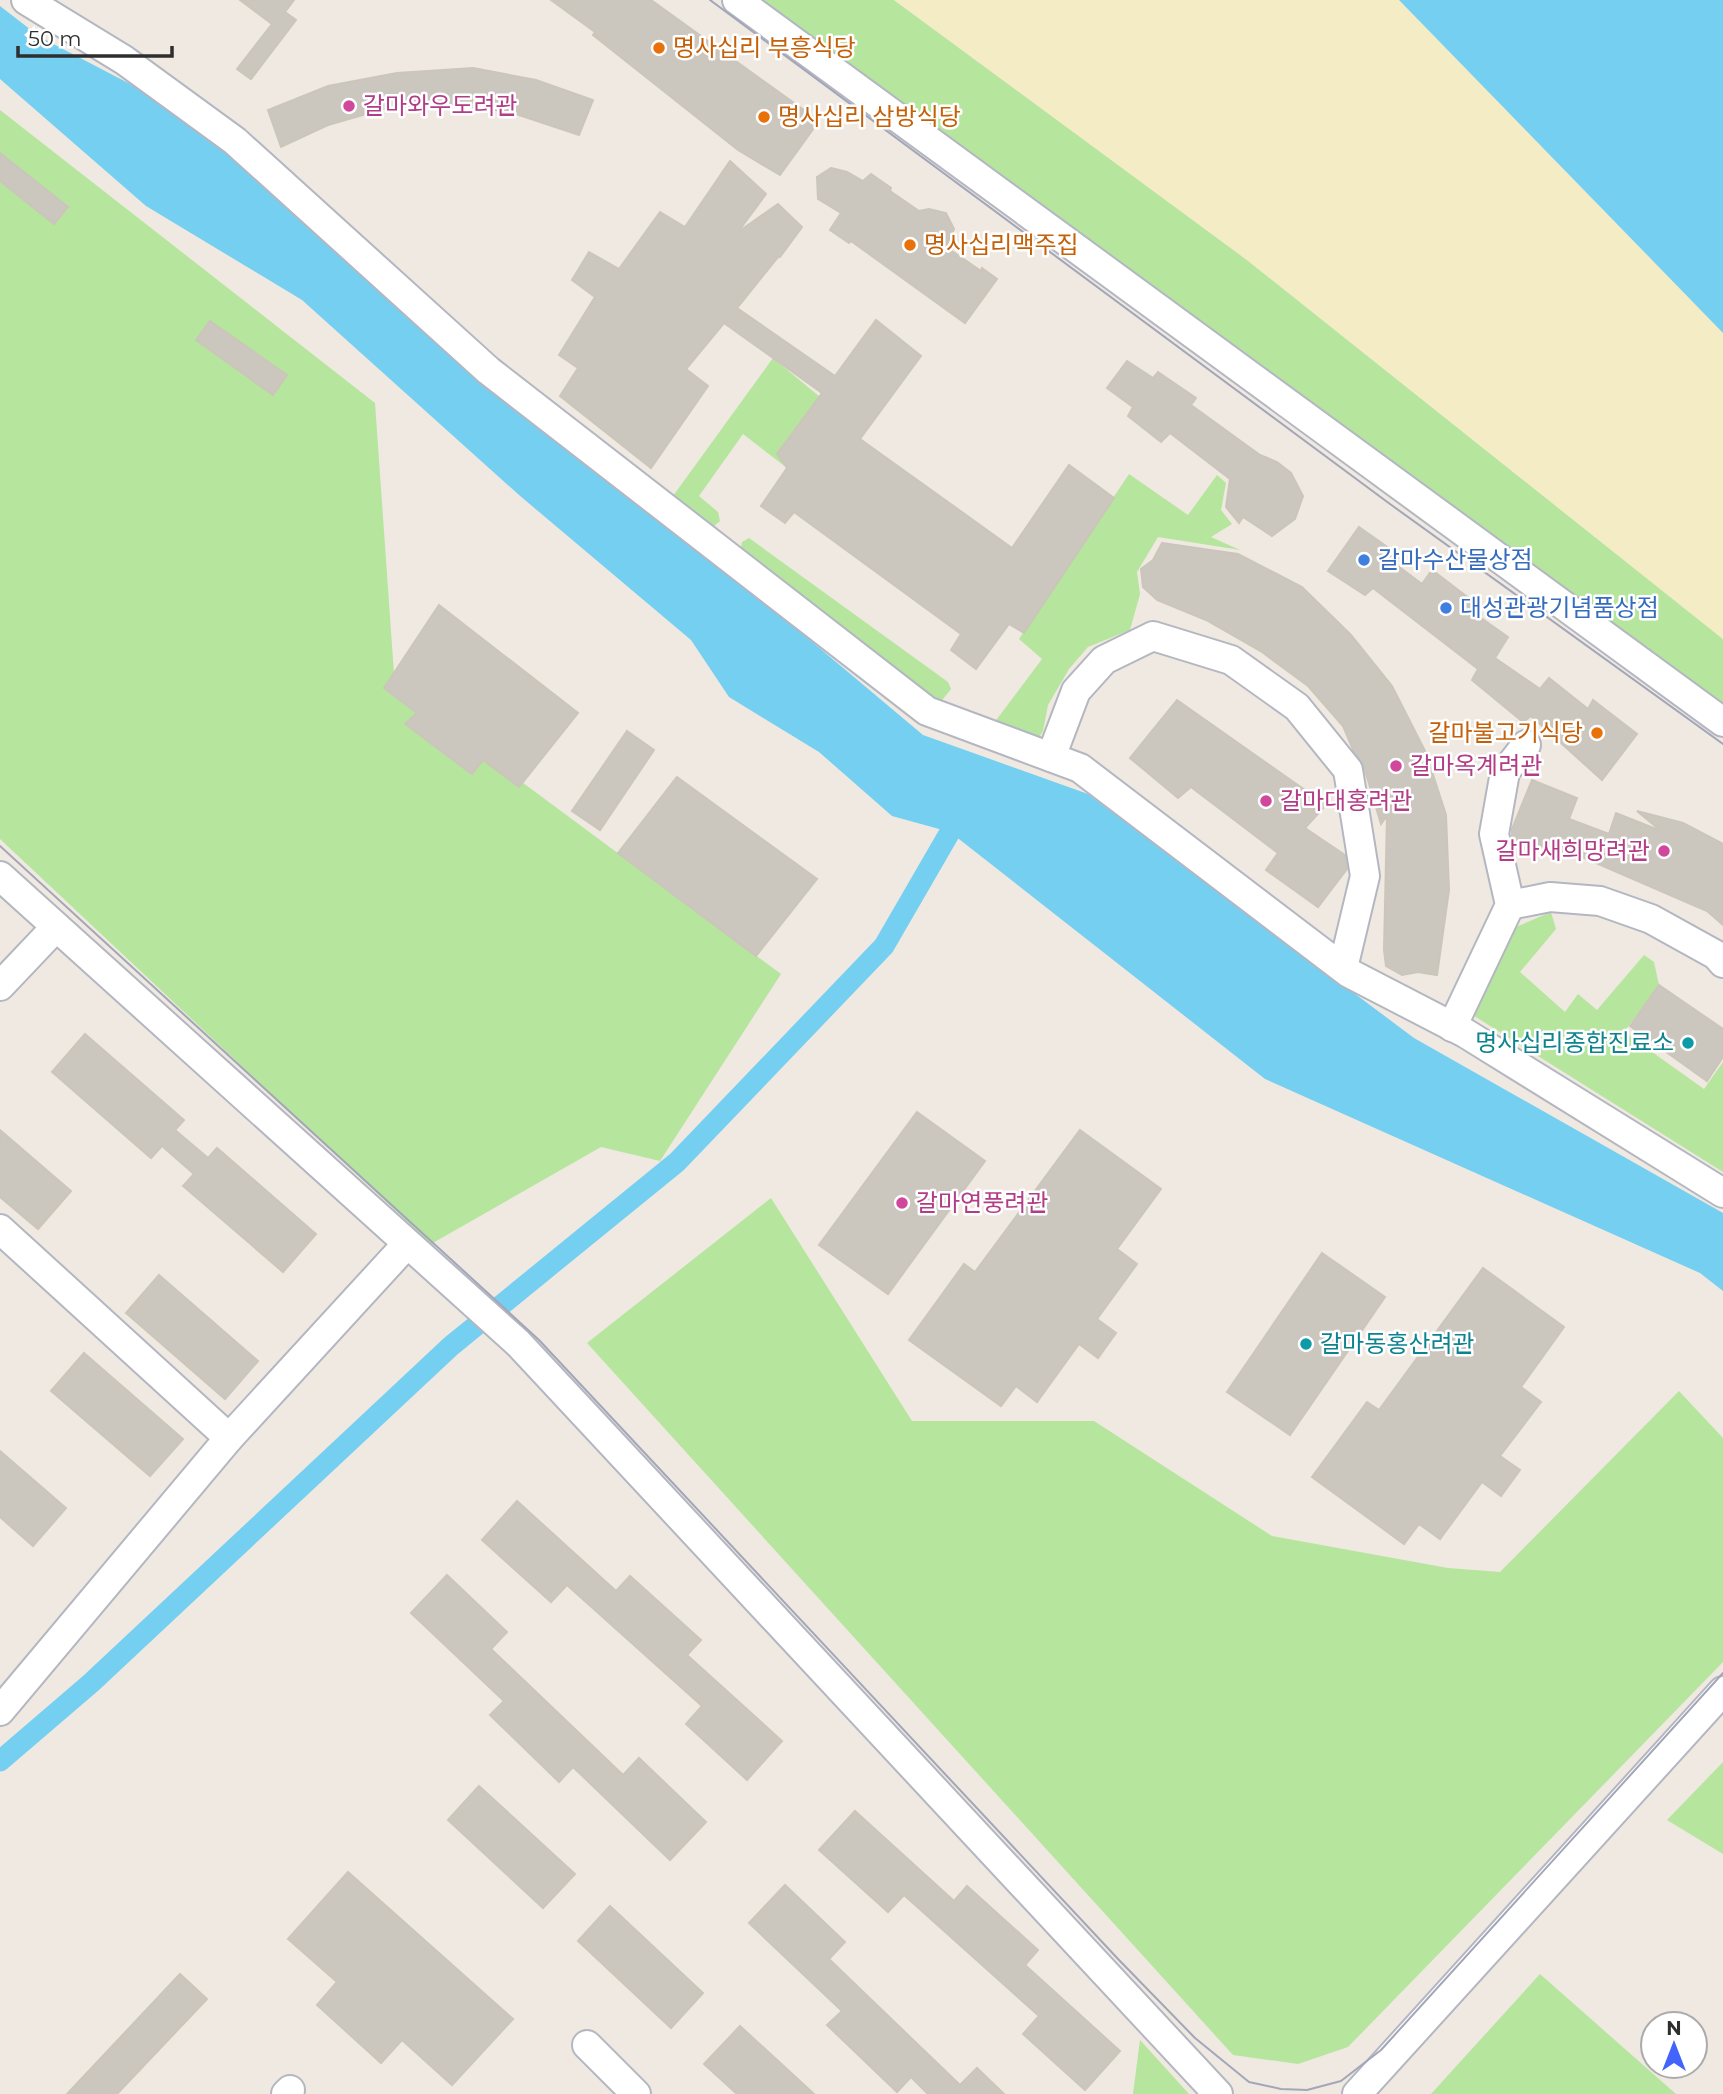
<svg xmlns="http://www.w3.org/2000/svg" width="1723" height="2094" font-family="Montserrat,'Noto Sans KR',sans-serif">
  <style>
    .green { fill: #b6e59e }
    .sand { fill: #f3ecc5 }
    .water { fill: #75cff0 }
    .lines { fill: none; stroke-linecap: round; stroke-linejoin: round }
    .canal { stroke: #75cff0; stroke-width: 21 }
    .building { fill: #cbc7bf; stroke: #cbc5ba; stroke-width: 2 }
    .minor-casing { stroke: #b4b7c1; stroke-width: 32 }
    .minor { stroke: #fff; stroke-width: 28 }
    .tram { stroke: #a3a6b8; stroke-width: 2 }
    .food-dot { fill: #e8710a; stroke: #fff; stroke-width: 2.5 }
    .hotel-dot { fill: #d1479c; stroke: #fff; stroke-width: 2.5 }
    .shop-dot { fill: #3f7fe0; stroke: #fff; stroke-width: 2.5 }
    .culture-dot { fill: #0f9aa8; stroke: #fff; stroke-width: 2.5 }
    .labels { text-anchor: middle; stroke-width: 5; stroke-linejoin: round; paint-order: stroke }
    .food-label { font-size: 24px; fill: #c56008; stroke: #fff; text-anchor: start }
    .hotel-label { font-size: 24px; fill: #b23c85; stroke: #fff; text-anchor: start }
    .shop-label { font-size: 24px; fill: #366cbe; stroke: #fff; text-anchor: start }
    .culture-label { font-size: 24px; fill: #0d838f; stroke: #fff; text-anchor: end }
  </style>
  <rect width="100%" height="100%" fill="#efe9e1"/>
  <g class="green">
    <polygon points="737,0 894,0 1247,260 1723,639 1723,722"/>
    <polygon points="0,110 375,403 395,688 781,974 660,1161 601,1147 431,1244 0,839"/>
    <polygon points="773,358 820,397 777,453 787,468 743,434 699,496 718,512 720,521 714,526 707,527 676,502 673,496"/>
    <polygon points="1129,474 1188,515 1217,475 1226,483 1221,510 1232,524 1211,537 1240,550 1158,537 1137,572 1140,594 1130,630 1088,647 1069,669 1048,705 1043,731 1038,739 994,723 1042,659 1019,639"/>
    <polygon points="749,538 948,682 951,689 939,704 740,553 742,542"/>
    <polygon points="1551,912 1556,929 1520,972 1565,1012 1578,994 1597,1010 1644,955 1654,962 1659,985 1624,1032 1704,1089 1723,1062 1723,1172 1471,1014 1511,929"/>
    <polygon points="771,1198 912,1421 1094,1421 1272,1536 1448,1568 1500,1572 1679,1391 1723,1438 1723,1662 1348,2047 1298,2064 1233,2055 587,1343"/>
    <polygon points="1723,1762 1723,1854 1667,1820"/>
    <polygon points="1540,1974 1676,2094 1431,2094"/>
    <polygon points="1140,2040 1189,2094 1133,2094"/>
  </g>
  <polygon class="sand" points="894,0 1399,0 1723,333 1723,639 1247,260"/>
  <g class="water">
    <polygon points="1399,0 1723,0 1723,333 1689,298"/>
    <polygon points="0,6 40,37 178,109 923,735 1088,794 1414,1038 1723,1213 1723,1291 1700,1273 1265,1079 950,832 892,816 819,752 729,697 691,640 519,495 302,300 146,206 0,79"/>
  </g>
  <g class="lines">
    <polyline class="canal" points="0,1761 91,1683 451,1346 677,1162 884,946 950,832"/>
  </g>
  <g class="building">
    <polygon points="240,0 294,0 285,12 296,20 251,79 237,69 272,24"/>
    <polygon points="551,0 651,0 819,121 780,175 738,150 593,35 595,32"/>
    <polygon points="473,68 536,80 593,100 579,135 510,112 452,104 387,108 328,125 281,147 268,110 328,86 397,73"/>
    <polygon points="0,153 68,207 54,224 0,181"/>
    <polygon points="730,161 766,194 738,232 778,204 802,227 780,257 778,257 737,308 835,376 876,320 921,356 860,439 1012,548 1069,465 1114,498 1024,633 1009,624 976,669 951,650 961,634 794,512 785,523 761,506 787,468 777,454 822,393 724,323 686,369 708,386 651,468 560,396 578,368 559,355 595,297 572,280 589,252 619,269 660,212 685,227"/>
    <polygon points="831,168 847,172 863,181 871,174 891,188 890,191 919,211 929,209 946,213 954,229 946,247 981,271 982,268 997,279 965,323 851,241 849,243 830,230 841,213 818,199 817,177"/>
    <polygon points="210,321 287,375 273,395 196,340"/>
    <polygon points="1127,361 1153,378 1158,372 1196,398 1191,405 1260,455 1277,462 1291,473 1303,496 1295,519 1272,536 1243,517 1239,523 1226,507 1230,479 1170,433 1161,442 1128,416 1133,407 1107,388"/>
    <polygon points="1359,527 1400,556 1394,563 1422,584 1432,570 1479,606 1474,613 1508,637 1495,658 1540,689 1549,678 1588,709 1593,700 1637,734 1602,780 1531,716 1523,722 1472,680 1478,669 1373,588 1365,595 1328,571"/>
    <polygon points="1162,543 1238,554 1302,587 1351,635 1392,686 1426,753 1446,815 1449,890 1437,975 1418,972 1402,975 1386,966 1384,950 1387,816 1381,824 1364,767 1354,752 1343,726 1308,686 1262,652 1206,620 1157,600 1143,587 1141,569 1153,560"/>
    <polygon points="439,605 578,713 519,787 483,760 472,774 405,724 417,713 384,688"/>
    <polygon points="1177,700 1326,805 1305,828 1345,855 1347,869 1318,907 1266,870 1278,853 1191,787 1178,798 1130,758"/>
    <polygon points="627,731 654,750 600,830 572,811"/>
    <polygon points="677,777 817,879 756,956 618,853"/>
    <polygon points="1532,780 1577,798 1569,819 1609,834 1616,813 1661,831 1637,811 1683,823 1723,844 1723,925 1707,911 1573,853 1572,857 1512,838 1512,829"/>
    <polygon points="1659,985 1723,1029 1723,1057 1707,1081 1630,1026"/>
    <polygon points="85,1034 184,1120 175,1130 208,1158 217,1148 316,1234 283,1272 183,1186 194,1174 162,1146 151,1158 52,1072"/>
    <polygon points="917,1112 985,1161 888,1294 819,1245"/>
    <polygon points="0,1130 71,1191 38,1229 0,1197"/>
    <polygon points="1080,1130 1161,1189 1117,1249 1137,1264 1097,1319 1116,1333 1098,1358 1079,1344 1037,1402 1016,1386 1001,1406 909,1340 964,1264 975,1272"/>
    <polygon points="1322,1253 1385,1297 1290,1435 1227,1392"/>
    <polygon points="1483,1268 1564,1327 1521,1387 1541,1402 1500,1456 1520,1470 1501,1496 1482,1482 1440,1539 1419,1524 1404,1544 1312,1477 1367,1402 1379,1410"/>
    <polygon points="159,1275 258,1361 225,1399 126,1313"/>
    <polygon points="84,1353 183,1439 150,1476 51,1391"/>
    <polygon points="0,1451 66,1508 33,1546 0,1517"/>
    <polygon points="517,1501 616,1591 630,1576 701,1640 687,1655 782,1741 747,1780 686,1724 702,1706 567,1585 551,1602 482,1540"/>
    <polygon points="447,1575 507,1632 491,1649 623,1775 639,1758 706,1822 670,1860 573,1767 559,1782 490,1715 504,1701 411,1613"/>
    <polygon points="479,1786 575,1874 543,1908 448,1820"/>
    <polygon points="855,1811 954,1901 967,1886 1038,1950 1025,1965 1120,2051 1085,2090 1023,2034 1039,2016 904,1895 888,1912 819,1850"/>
    <polygon points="348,1872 513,2019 452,2085 402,2040 381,2063 317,2005 337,1982 288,1939"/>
    <polygon points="785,1885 845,1942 829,1959 960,2085 977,2068 1004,2094 928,2094 911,2077 897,2092 827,2025 842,2011 749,1923"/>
    <polygon points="610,1906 703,1993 671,2028 578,1941"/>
    <polygon points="180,1974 207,1999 117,2094 67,2094"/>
    <polygon points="740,2026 814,2094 737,2094 704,2064"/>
  </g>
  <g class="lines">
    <g class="minor-casing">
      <g id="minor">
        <polyline points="26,0 124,60 235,141 489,371 927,711 1080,768 1349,973 1465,1033 1723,1193"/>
        <polyline points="737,0 1723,722"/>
        <polyline points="1051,757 1076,691 1104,660 1153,636 1231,660 1297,707 1348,770 1365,876 1343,968"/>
        <polyline points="0,876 518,1343 1218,2094"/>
        <polyline points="1510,905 1550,897 1600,901 1651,919 1716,955 1723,963"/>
        <polyline points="0,986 56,927"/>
        <polyline points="1452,1027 1510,905 1494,834 1505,772 1526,745"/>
        <polyline points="0,1229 229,1438"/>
        <polyline points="0,1711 229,1438 407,1244"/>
        <polyline points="587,2045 636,2094"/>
        <polyline points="286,2094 290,2090"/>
        <polyline points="1357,2094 1723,1691"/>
      </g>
    </g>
    <use href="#minor" class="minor"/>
    <g class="tram">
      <polyline points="710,0 1390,504 1723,744"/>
      <polyline points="0,846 539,1340 1119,1960 1195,2038 1249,2082 1281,2089 1307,2090 1341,2081 1381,2050 1723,1673"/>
    </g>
  </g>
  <g class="food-dot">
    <circle cx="659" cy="48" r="7"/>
    <circle cx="764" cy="117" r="7"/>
    <circle cx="910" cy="245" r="7"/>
    <circle cx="1597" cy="733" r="7"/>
  </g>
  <g class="hotel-dot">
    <circle cx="349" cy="106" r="7"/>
    <circle cx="1396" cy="766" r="7"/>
    <circle cx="1266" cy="801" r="7"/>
    <circle cx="1664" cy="851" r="7"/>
    <circle cx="902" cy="1203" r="7"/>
  </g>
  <g class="shop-dot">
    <circle cx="1364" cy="560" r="7"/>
    <circle cx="1446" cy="608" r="7"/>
  </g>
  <g class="culture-dot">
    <circle cx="1688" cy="1043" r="7"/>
    <circle cx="1306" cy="1344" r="7"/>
  </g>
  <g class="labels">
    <g class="food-label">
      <text x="673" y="56">명사십리 부흥식당</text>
      <text x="778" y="125">명사십리 삼방식당</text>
      <text x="924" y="253">명사십리맥주집</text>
      <text x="1583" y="741" text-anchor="end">갈마불고기식당</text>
    </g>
    <g class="hotel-label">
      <text x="363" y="114">갈마와우도려관</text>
      <text x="1410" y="774">갈마옥계려관</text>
      <text x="1280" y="809">갈마대홍려관</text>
      <text x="1650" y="859" text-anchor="end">갈마새희망려관</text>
      <text x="916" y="1211">갈마연풍려관</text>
    </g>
    <g class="shop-label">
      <text x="1378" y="568">갈마수산물상점</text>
      <text x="1460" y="616">대성관광기념품상점</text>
    </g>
    <g class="culture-label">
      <text x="1674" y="1051">명사십리종합진료소</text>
      <text x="1320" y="1352" text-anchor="start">갈마동홍산려관</text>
    </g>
  </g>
  <g transform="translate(1674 2045)"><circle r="33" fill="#ffffff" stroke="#ababab" stroke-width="2"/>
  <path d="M0-5L12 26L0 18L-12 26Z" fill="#4264fb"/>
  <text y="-10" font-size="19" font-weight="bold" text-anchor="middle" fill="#2e2e2e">N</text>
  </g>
  <path d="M18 46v10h154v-10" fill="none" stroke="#2e2e2e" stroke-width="3.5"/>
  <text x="28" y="46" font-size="21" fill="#2e2e2e" stroke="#ffffff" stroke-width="5" paint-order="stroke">50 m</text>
</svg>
